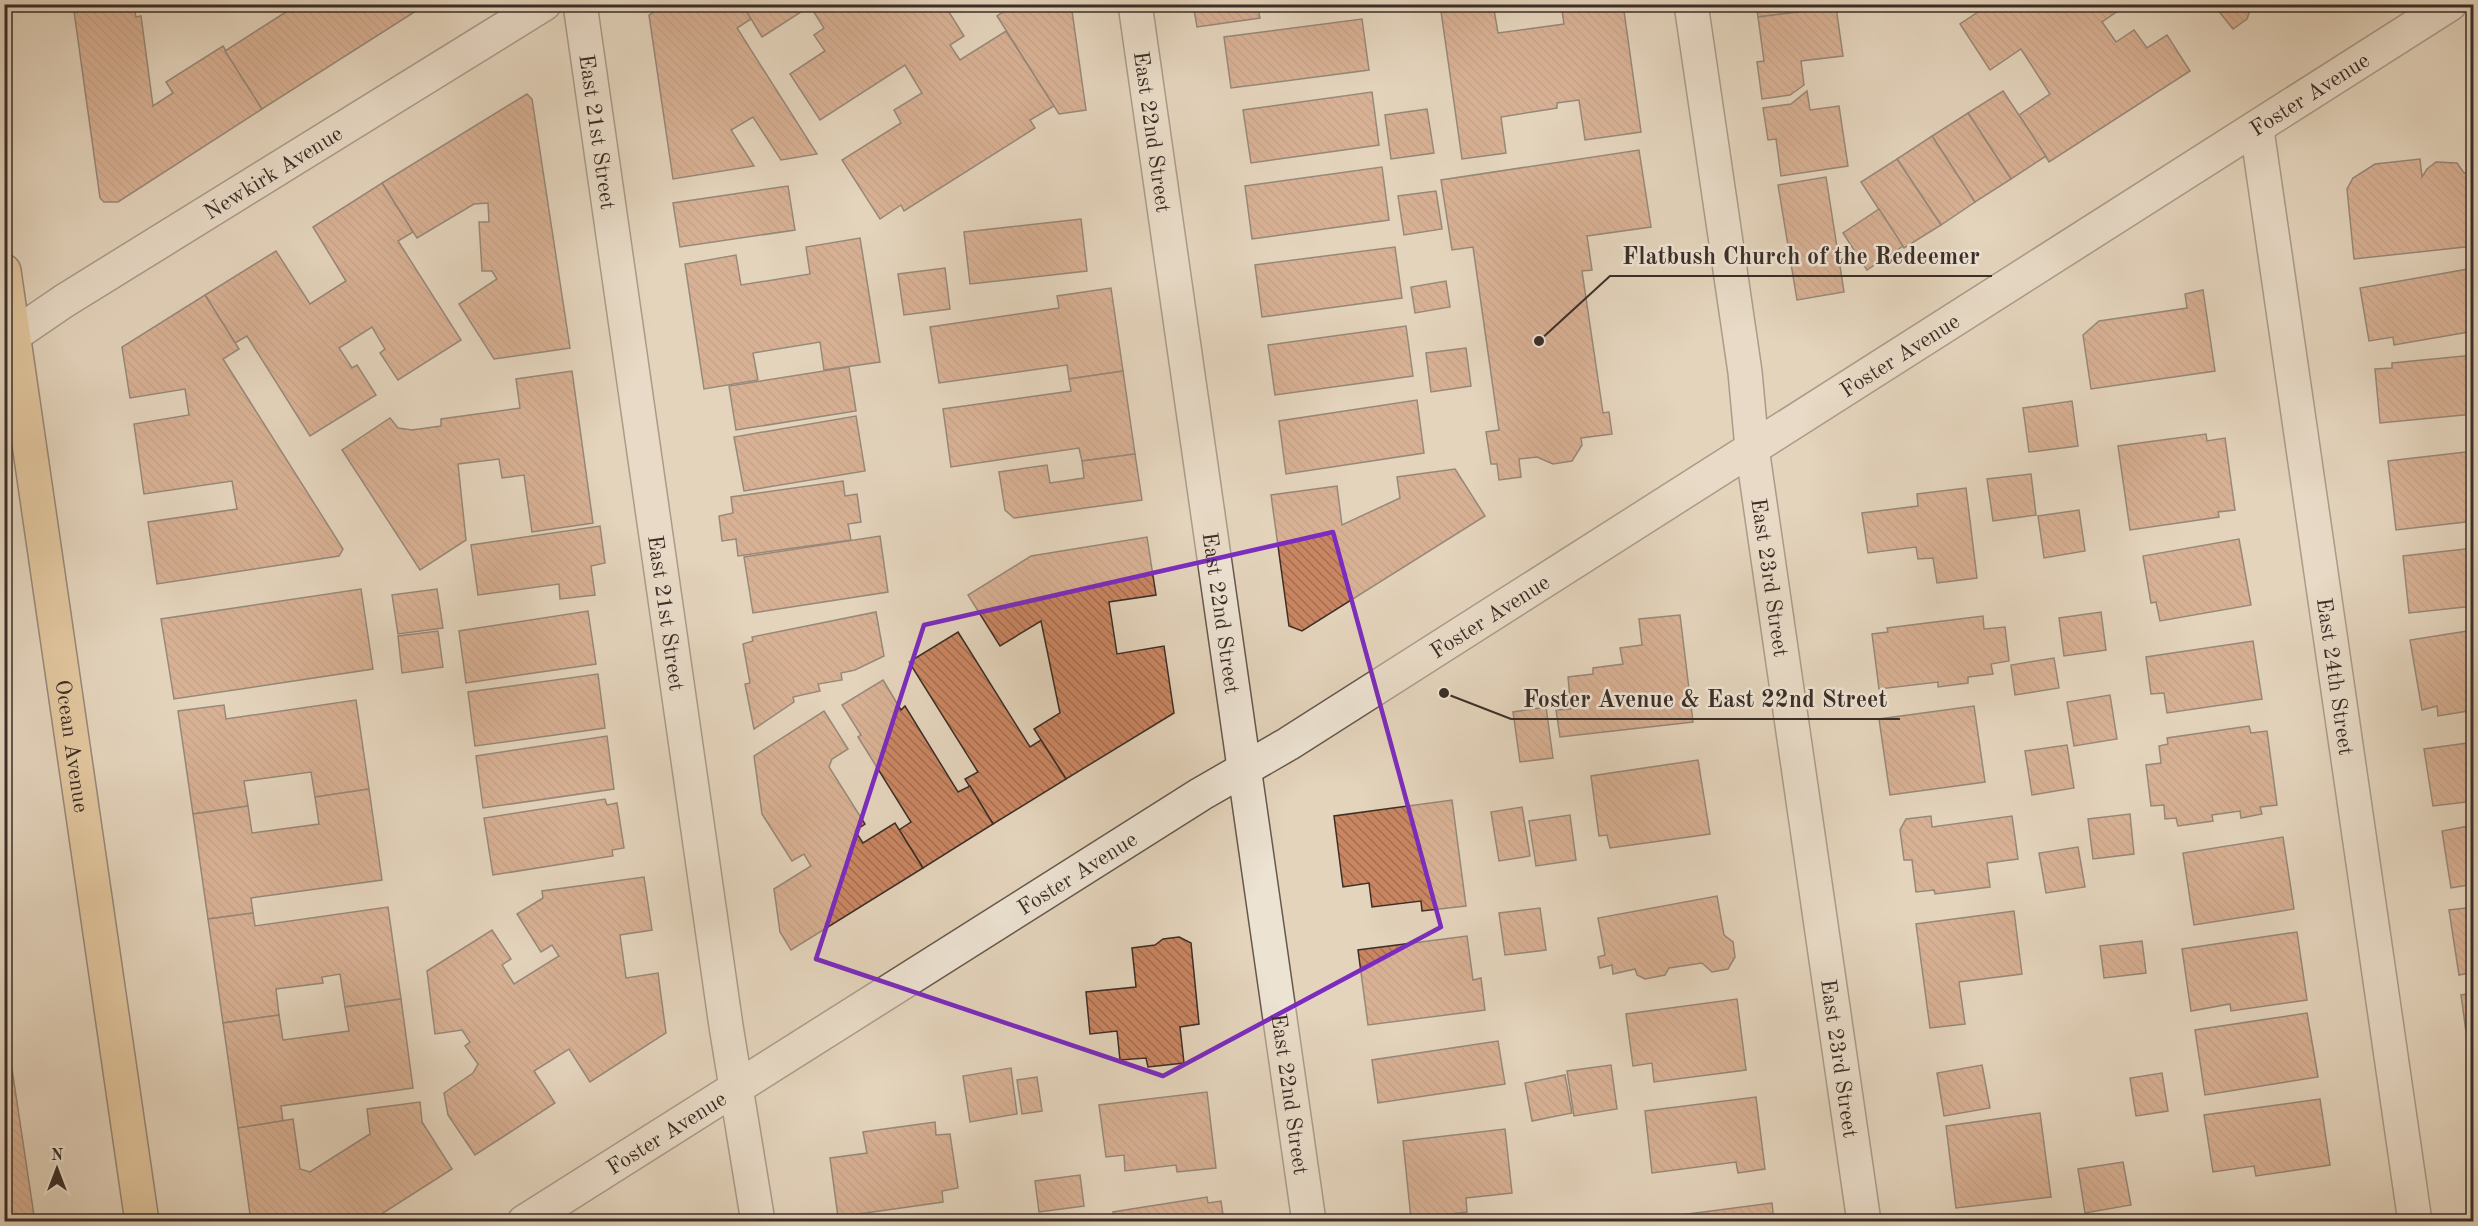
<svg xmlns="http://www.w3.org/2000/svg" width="2478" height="1226" font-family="'Old Standard TT',serif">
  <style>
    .building { fill: url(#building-back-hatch); stroke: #3b2e28; stroke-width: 1.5 }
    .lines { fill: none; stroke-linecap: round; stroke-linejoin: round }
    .minor-casing { stroke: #65584d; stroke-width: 36 }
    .major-casing { stroke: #3b2e28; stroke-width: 36 }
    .minor { stroke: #ede3d3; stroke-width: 33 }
    .major { stroke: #e2ba7e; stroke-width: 33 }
    .marked { fill: none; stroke: #7b2cbf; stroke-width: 4.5; stroke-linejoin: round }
    .labels { text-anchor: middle; stroke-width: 5; stroke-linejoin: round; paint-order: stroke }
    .street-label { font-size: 22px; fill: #3b2e28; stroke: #ede3d3 }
    .leader { fill: none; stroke: #3b2e28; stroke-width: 2 }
    .callout-dot { fill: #3b2e28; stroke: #ede3d3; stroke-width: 2 }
    .callout-label { font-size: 24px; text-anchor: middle; font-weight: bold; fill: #3b2e28; stroke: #ede3d3; stroke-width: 5; stroke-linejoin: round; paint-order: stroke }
  </style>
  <defs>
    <pattern id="building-back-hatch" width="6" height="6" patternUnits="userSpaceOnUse" patternTransform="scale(1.5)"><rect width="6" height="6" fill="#ca8662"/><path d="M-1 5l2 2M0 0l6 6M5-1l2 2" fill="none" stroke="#a56e51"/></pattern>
  </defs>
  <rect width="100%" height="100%" fill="#e4d4bc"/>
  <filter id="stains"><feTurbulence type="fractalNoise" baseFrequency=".00333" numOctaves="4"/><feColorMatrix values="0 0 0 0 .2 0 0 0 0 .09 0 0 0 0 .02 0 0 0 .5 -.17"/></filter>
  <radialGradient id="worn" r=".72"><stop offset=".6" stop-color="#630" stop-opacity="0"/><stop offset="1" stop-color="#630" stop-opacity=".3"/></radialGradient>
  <g class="building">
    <polygon points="73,4 140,4 134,8 136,17 141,16 153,106 173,93 166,82 223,46 262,109 118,202 104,202 100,198"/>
    <polygon points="281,4 427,4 262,109 225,51 286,12"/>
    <polygon points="666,4 742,4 751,19 737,28 817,154 781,160 753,117 731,130 754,166 673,179 649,15"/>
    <polygon points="742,4 944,4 964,36 950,45 960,60 1006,31 1054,106 1030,120 1035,128 904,211 901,205 880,219 842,160 901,123 894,110 922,93 905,65 820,120 790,74 825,51 814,35 824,28 810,6 762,37"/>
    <polygon points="1015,4 1071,4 1086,110 1059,114 997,16"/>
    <polygon points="1193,4 1257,4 1260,18 1197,27"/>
    <polygon points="1321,4 1351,4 1322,9"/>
    <polygon points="1440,4 1493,4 1498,33 1564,24 1561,4 1623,4 1641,132 1585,140 1579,100 1557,103 1557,108 1501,117 1506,153 1462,159"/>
    <polygon points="1756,4 1836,4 1836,7 1758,17"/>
    <polygon points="1990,4 2128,4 2102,22 2116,42 2134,30 2147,48 2167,35 2190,71 2049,162 2019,115 2050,94 2021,49 1990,70 1960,24"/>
    <polygon points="2213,4 2258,4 2250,10 2247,19 2233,29"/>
    <polygon points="1836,7 1843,56 1801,61 1804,85 1790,95 1762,99 1757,62 1764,61 1758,17"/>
    <polygon points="1362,19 1369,70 1231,88 1224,37"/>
    <polygon points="1807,91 1810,110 1839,106 1848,166 1781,176 1776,139 1768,140 1763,108 1791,104"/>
    <polygon points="2003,91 2046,156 2011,179 1968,113"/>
    <polygon points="1372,92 1379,145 1251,163 1243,110"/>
    <polygon points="527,94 532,99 570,348 494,359 459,304 497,279 492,271 482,271 479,222 489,222 488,203 474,204 417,238 382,183"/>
    <polygon points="1427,109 1434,153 1391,159 1385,115"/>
    <polygon points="1968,113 2011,179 1975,202 1932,136"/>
    <polygon points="1932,136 1975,202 1941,225 1897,159"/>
    <polygon points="1639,150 1651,227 1587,236 1592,270 1582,271 1603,413 1609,412 1612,434 1581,438 1582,445 1572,461 1553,464 1537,457 1519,459 1521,477 1499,480 1497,464 1491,464 1486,432 1499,430 1473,247 1452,250 1441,180"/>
    <polygon points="1897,159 1941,225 1904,248 1861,182"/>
    <polygon points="2420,159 2422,177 2427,169 2436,162 2457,163 2464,173 2469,172 2474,246 2354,259 2347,189 2353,178 2375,164"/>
    <polygon points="1382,167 1389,220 1252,239 1245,186"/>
    <polygon points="1826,177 1844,292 1797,300 1778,185"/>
    <polygon points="382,183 413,232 398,241 461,340 398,380 380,353 385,349 372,327 339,348 352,368 357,365 376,395 310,436 247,336 235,343 205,295 276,251 310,304 346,281 313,227"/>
    <polygon points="788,186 795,230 680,247 673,203"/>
    <polygon points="1436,191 1442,229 1404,235 1398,196"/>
    <polygon points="1879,209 1903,246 1867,270 1843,233"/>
    <polygon points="1081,219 1087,271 970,284 964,232"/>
    <polygon points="860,238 880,362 824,370 820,342 753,353 758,380 704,389 685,264 736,255 741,285 810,274 806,247"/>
    <polygon points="1395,247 1402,298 1262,317 1255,265"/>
    <polygon points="945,268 950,309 904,315 898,274"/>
    <polygon points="2474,268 2474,331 2394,345 2393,337 2369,341 2360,288"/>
    <polygon points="1446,281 1450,307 1415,313 1411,287"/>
    <polygon points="1111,288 1123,371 1069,379 1067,365 939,383 930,327 1059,308 1057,296"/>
    <polygon points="2203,290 2215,371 2091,389 2083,335 2099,321 2187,308 2185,294"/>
    <polygon points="205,295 239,349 223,359 343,549 339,556 157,584 148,522 237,509 232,481 144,494 134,424 189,415 185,389 130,398 122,347"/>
    <polygon points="1406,326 1413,376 1275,395 1268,345"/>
    <polygon points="1466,348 1471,386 1431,392 1426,353"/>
    <polygon points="2474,355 2474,414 2380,423 2375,369 2392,368 2392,363"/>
    <polygon points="849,367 856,411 736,430 729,386"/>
    <polygon points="572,371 593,523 532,532 524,475 502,478 499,459 458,464 466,540 420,570 342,450 390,418 398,428 412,430 441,426 441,419 520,408 516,379"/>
    <polygon points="1123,371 1135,454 1082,461 1079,448 951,467 943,409 1071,391 1069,379"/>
    <polygon points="1417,400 1424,453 1286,474 1279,421"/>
    <polygon points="2072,401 2078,446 2029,452 2023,408"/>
    <polygon points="856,416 865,471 744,491 734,437"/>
    <polygon points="2206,434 2207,441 2225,438 2235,510 2218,512 2219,517 2130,530 2118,446"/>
    <polygon points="2474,451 2474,521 2396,530 2388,461"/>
    <polygon points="1135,454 1142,500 1014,518 1005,510 999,472 1047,465 1050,483 1084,478 1082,461"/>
    <polygon points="1455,469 1485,516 1302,631 1289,626 1271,495 1337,486 1342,525 1400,498 1397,477"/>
    <polygon points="2031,474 2036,515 1993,521 1987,479"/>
    <polygon points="843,481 845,496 857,494 861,522 848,524 851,540 738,556 736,539 722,541 719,516 733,513 731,497"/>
    <polygon points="1966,488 1977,578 1937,583 1933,558 1918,559 1916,547 1868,553 1862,513 1918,506 1917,494"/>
    <polygon points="2079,510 2085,551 2044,558 2038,516"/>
    <polygon points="600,526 605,563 591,566 595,595 560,599 559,584 478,595 471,545"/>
    <polygon points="880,536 888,592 753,613 744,557"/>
    <polygon points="1147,537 1156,595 1109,602 1117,654 1164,646 1174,713 1066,779 1034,729 1060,713 1041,621 1000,646 968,595 1031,556"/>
    <polygon points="2239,539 2251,605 2160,621 2156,602 2151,603 2143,556"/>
    <polygon points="2474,548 2474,606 2409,613 2403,556"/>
    <polygon points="361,589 373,669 174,699 161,619"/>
    <polygon points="437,589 443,628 398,634 392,595"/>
    <polygon points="588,611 596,664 466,683 459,631"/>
    <polygon points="876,612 884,656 855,670 841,673 842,680 818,684 820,691 793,697 794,702 754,729 745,684 750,683 743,644 753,641 752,637"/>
    <polygon points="2101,612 2106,650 2064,656 2059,618"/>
    <polygon points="1680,615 1693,722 1560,737 1556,710 1571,709 1568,677 1593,674 1593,668 1623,664 1620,648 1642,645 1639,619"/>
    <polygon points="1983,616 1984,629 2005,627 2009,661 1991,664 1993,674 1968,677 1968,683 1938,687 1938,682 1879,689 1872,634 1888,632 1887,628"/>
    <polygon points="2474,630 2474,710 2438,716 2437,706 2422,710 2410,640"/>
    <polygon points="438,631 443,667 402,673 398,636"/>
    <polygon points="958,632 1030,747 1041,740 1066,779 993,824 965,779 978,772 909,662"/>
    <polygon points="2253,641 2262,699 2167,713 2164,693 2151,694 2146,657"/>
    <polygon points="2054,658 2059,688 2015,695 2011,665"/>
    <polygon points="598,674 605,728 475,746 468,692"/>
    <polygon points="883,680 901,710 905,706 958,792 970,786 993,824 923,868 899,830 911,822 858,737 861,735 842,705"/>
    <polygon points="2110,695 2117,739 2074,746 2067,702"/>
    <polygon points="356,700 369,789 315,797 311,772 244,781 248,806 193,814 178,711 224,705 226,719"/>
    <polygon points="1974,706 1985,782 1890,795 1879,719"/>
    <polygon points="1546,707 1553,758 1520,762 1513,712"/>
    <polygon points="824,711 848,749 832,759 829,767 865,824 855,831 863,843 895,823 923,868 791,950 780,932 774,889 811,866 804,854 792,861 762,814 754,756"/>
    <polygon points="2249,726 2251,733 2267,731 2277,805 2260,807 2262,814 2241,818 2240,811 2212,815 2213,821 2178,826 2176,818 2165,819 2164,805 2151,806 2146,765 2161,763 2159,746 2168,744 2167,738"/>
    <polygon points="607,736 614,789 483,808 476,756"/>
    <polygon points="2474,742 2474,801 2433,806 2424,749"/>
    <polygon points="2067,745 2074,788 2032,795 2025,751"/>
    <polygon points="1698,760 1710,834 1610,848 1607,835 1599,836 1591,776"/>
    <polygon points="369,789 382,880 251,898 253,913 208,919 193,814 248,806 252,833 319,824 315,797"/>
    <polygon points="605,799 607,805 617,803 624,848 612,850 613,856 493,875 484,818"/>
    <polygon points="1452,800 1466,906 1422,911 1421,901 1372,907 1369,883 1343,887 1334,816"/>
    <polygon points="1522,807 1530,856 1499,861 1491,812"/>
    <polygon points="2130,814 2134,854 2093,859 2088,819"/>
    <polygon points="1570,815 1576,860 1536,866 1529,821"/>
    <polygon points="1931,816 1932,827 2012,816 2018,859 1987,863 1990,887 1935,894 1934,890 1916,892 1912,860 1904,860 1900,830 1906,819"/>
    <polygon points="2474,825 2474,884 2451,888 2442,831"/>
    <polygon points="2283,837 2294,909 2194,925 2183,853"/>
    <polygon points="2078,847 2085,887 2046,893 2039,853"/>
    <polygon points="644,877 652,930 620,935 626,978 658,973 666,1033 590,1082 569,1049 534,1071 555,1103 475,1155 448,1115 444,1093 473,1073 478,1064 465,1046 470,1042 462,1030 435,1034 427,971 492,930 511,959 502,965 514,984 559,956 552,945 541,952 517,914 543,898 542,891"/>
    <polygon points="1717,896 1724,935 1733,942 1735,957 1728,969 1712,972 1702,963 1669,968 1665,975 1645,979 1637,975 1635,969 1613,974 1612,965 1600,968 1598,957 1605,955 1598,918"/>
    <polygon points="388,907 401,999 345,1007 340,974 322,977 323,983 276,989 279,1015 223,1023 208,919 253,913 255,926"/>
    <polygon points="2474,907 2474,972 2459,975 2449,910"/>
    <polygon points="1540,908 1546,950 1505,955 1499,913"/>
    <polygon points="2014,911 2022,974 1959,982 1965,1024 1930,1028 1916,924"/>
    <polygon points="2297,932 2307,1000 2231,1011 2230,1004 2191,1011 2182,949"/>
    <polygon points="1467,936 1473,980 1481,978 1485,1010 1368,1025 1358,950"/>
    <polygon points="1179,937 1191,943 1199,1024 1180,1027 1184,1063 1148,1067 1146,1058 1120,1060 1117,1031 1090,1034 1086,992 1136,987 1132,948 1155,945 1163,939"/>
    <polygon points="2142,941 2146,973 2104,978 2100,946"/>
    <polygon points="2474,993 2474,1061 2470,1061 2461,995"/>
    <polygon points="401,999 413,1088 281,1106 283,1121 238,1128 223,1023 279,1015 283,1040 349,1031 345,1007"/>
    <polygon points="1737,999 1746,1070 1654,1082 1652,1063 1633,1066 1626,1014"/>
    <polygon points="2307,1013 2318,1077 2205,1095 2195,1030"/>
    <polygon points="4,1016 35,1222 4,1222"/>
    <polygon points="1498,1041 1505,1084 1378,1103 1372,1060"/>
    <polygon points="1611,1065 1617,1109 1574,1116 1567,1071"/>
    <polygon points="1982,1065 1990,1108 1944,1116 1937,1073"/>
    <polygon points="1011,1068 1017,1114 970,1122 963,1076"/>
    <polygon points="2162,1073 2168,1111 2136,1116 2130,1078"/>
    <polygon points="1565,1075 1572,1113 1532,1121 1525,1083"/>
    <polygon points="1037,1077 1042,1111 1022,1114 1017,1080"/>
    <polygon points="1207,1092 1216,1168 1177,1172 1176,1165 1125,1171 1124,1155 1106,1157 1099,1105"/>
    <polygon points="1756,1097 1765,1169 1738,1173 1736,1162 1652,1173 1645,1111"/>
    <polygon points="2320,1099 2330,1165 2256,1176 2254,1166 2213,1172 2204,1115"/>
    <polygon points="420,1102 422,1122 452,1169 369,1222 251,1222 238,1128 293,1119 300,1169 310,1172 370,1134 367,1109"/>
    <polygon points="2040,1113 2051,1197 1956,1208 1946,1126"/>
    <polygon points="935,1122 936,1135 950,1134 958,1188 942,1191 943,1202 838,1217 830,1158 867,1153 863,1132"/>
    <polygon points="1505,1129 1512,1193 1466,1198 1467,1212 1411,1219 1403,1141"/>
    <polygon points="2123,1162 2131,1205 2085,1213 2078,1169"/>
    <polygon points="1080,1175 1084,1206 1039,1212 1035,1181"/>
    <polygon points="1207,1197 1208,1203 1221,1201 1224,1222 1114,1222 1113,1212"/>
    <polygon points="1772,1203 1774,1222 1650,1222 1650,1219"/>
  </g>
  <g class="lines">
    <g class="minor-casing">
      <g id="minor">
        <path id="s1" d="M 580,4 L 726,1026 L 758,1222"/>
        <path id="s2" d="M 1135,4 L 1309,1222"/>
        <path id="s3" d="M 1691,4 L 1745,372 L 1752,448 L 1864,1222"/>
        <path id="s4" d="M 2257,130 L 2415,1222"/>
        <path id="s5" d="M 4,342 L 64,301 L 544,4"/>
        <path id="s6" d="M 524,1222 L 1201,794 L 1288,744 L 2450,4"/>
      </g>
    </g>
    <g class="major-casing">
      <g id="major">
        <path id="s7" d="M 4,271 L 142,1222"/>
      </g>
    </g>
    <use href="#minor" class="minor"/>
    <use href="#major" class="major"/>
  </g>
  <path d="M0 0H2478V1226H0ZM 1333,532 L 1441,927 L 1163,1076 L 816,959 L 924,625 Z" fill="#e4d4bc" fill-opacity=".55" fill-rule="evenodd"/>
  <path class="marked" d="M 1333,532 L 1441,927 L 1163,1076 L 816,959 L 924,625 Z"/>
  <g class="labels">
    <g class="street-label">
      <text dy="8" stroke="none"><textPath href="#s6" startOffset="2112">Foster Avenue</textPath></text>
      <text dy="8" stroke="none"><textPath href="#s1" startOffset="129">East 21st Street</textPath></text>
      <text dy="8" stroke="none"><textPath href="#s2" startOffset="129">East 22nd Street</textPath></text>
      <text dy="8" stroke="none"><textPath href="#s5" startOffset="318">Newkirk Avenue</textPath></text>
      <text dy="8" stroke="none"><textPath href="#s6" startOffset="1626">Foster Avenue</textPath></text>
      <text dy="8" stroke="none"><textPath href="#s3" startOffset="579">East 23rd Street</textPath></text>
      <text dy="8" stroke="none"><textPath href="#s1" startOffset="615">East 21st Street</textPath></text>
      <text dy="8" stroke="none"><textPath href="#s2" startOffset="615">East 22nd Street</textPath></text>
      <text dy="8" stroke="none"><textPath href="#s6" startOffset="1140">Foster Avenue</textPath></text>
      <text dy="8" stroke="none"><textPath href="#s4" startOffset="552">East 24th Street</textPath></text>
      <text dy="8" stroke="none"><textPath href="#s7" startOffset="480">Ocean Avenue</textPath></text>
      <text dy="8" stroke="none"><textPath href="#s6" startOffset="654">Foster Avenue</textPath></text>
      <text dy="8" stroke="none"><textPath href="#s3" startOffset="1065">East 23rd Street</textPath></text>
      <text dy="8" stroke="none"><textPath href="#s2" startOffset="1101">East 22nd Street</textPath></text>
      <text dy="8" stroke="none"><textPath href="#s6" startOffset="168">Foster Avenue</textPath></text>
    </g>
  </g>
  <path class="leader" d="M1539 341L1610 276H1992M1444 693L1511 719H1900"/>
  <g class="callout-dot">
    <circle cx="1539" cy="341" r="6"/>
    <circle cx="1444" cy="693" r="6"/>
  </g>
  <g class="callout-label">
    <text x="1801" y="264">Flatbush Church of the Redeemer</text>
    <text x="1705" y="707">Foster Avenue &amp; East 22nd Street</text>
  </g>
  <rect width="2478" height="1226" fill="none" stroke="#e4d4bc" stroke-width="24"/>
  <rect x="6" y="6" width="2466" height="1214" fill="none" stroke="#3b2e28" stroke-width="3"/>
  <rect x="12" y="12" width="2454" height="1202" fill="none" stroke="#3b2e28" stroke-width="1.5"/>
  <g transform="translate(57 1169)" stroke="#ede3d3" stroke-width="4.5" paint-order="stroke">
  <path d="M0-4.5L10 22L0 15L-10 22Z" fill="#3b2e28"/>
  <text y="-9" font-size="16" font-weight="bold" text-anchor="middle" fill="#3b2e28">N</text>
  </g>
  <rect width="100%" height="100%" filter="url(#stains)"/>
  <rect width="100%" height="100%" fill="url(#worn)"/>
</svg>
